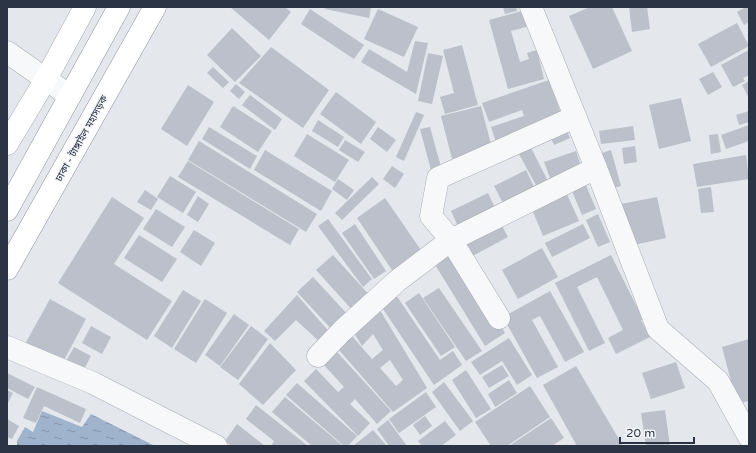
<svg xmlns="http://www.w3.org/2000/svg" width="756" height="453" font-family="'Varela Round','Noto Sans Bengali',sans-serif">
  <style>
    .water { fill: url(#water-ripples) }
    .building { fill: #bbc0ca; fill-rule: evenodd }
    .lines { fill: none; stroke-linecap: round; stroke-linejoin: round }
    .minor-casing { stroke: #a9aeb7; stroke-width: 23 }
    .major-casing { stroke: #a3abb8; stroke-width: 23 }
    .highway-casing { stroke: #8b94a3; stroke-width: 23 }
    .minor { stroke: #f7f8fa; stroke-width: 22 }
    .major { stroke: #fff; stroke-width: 22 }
    .highway { stroke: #fff; stroke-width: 22 }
    .labels { text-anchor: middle; stroke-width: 3; stroke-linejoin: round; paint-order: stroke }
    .street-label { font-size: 10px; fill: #2b3445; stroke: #f4f6f9 }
  </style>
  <defs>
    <pattern id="water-ripples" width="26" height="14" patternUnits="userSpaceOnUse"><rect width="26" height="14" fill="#9fb4cc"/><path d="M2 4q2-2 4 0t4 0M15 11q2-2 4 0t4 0" fill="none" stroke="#8293a7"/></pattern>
  </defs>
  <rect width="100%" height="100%" fill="#e4e7ec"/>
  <polygon class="water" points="42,411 82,427 91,414 155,446 17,446 17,441 25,427 33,432"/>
  <g class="building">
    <polygon points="230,7 285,7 291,12 269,40"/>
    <polygon points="326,7 371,7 369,18 325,9"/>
    <polygon points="503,7 516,7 517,11 505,14"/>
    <polygon points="590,7 612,7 632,51 593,69 569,16"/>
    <polygon points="629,7 647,7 650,29 632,32"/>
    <polygon points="746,7 749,7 749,22 744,25 737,12"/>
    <polygon points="310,9 364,45 354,59 301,24"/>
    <polygon points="378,9 418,27 404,57 364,39"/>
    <polygon points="526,10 530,26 511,31 520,62 529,59 527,53 537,50 544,79 508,89 489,20"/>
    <polygon points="737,23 749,46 711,67 698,44"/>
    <polygon points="232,28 261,56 235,82 207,55"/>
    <polygon points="415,41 428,43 416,94 361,62 369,49 407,72"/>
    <polygon points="462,45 478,105 445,114 440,97 454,93 443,50"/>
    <polygon points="271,47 329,90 303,128 239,83"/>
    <polygon points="749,50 749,75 743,78 745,81 733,87 721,65"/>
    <polygon points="428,53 443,56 432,104 418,101"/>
    <polygon points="213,67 229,82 223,88 207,73"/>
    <polygon points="713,72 722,87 708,95 699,79"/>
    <polygon points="549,80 563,119 496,142 491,127 524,116 522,110 489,122 482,103"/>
    <polygon points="749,81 749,98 742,85"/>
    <polygon points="236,84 245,92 239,99 230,91"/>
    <polygon points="188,85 214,102 187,146 161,129"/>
    <polygon points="336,92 376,122 361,144 320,114"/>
    <polygon points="250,95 282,119 275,130 242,105"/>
    <polygon points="681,98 691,141 659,149 649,105"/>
    <polygon points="233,106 272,131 258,152 220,127"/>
    <polygon points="481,106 492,148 452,159 441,116"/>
    <polygon points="749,111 749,122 739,125 736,115"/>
    <polygon points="416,112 424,115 404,161 396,157"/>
    <polygon points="318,120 344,137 338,147 312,131"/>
    <polygon points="564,124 570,138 554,145 548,132"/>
    <polygon points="749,125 749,141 726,149 721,135"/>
    <polygon points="633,126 635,140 601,144 599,131"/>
    <polygon points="209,127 257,156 250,169 202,139"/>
    <polygon points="378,127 396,140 387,152 370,139"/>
    <polygon points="430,127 441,167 431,170 420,129"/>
    <polygon points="307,134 349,160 335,182 294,156"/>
    <polygon points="718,134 721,152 711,154 709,135"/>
    <polygon points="345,140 365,152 358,162 339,150"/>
    <polygon points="199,141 317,214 306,232 188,160"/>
    <polygon points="530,146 549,183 538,189 518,152"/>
    <polygon points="635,146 637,162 624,164 622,148"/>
    <polygon points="265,150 332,191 321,211 254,170"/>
    <polygon points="611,150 621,186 606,190 596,155"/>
    <polygon points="576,151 582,170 551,181 544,162"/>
    <polygon points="746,155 749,179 697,187 693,164"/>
    <polygon points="188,161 299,229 290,245 178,177"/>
    <polygon points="392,166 404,174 395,188 383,179"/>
    <polygon points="526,170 535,189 504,205 494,186"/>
    <polygon points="170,176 196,192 183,213 157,197"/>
    <polygon points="372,177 379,184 342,220 335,213"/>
    <polygon points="583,178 596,209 582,215 569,184"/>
    <polygon points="338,179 354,190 347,200 332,189"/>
    <polygon points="711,187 714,212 701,213 698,189"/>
    <polygon points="145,190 158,199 151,210 137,202"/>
    <polygon points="566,192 579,221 543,236 531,207"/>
    <polygon points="488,193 498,214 460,231 451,211"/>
    <polygon points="198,196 209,204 198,222 187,215"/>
    <polygon points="112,197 144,218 114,264 172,301 147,340 58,283"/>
    <polygon points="657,197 666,238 629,246 621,204"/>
    <polygon points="385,198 425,256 396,276 357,218"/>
    <polygon points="156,209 185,227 172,247 143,229"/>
    <polygon points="598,214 610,242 598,247 586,220"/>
    <polygon points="328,219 372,279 363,287 318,226"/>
    <polygon points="498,219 508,237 467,259 458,240"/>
    <polygon points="355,224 386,271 374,279 342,233"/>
    <polygon points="583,224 590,238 552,257 545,243"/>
    <polygon points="194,230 215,243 201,266 180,252"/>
    <polygon points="139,235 177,259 162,282 124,258"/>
    <polygon points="452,245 505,333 485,346 431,258"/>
    <polygon points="542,248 558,277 518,299 502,270"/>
    <polygon points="333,255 372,298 355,313 316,270"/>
    <polygon points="611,255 643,319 641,320 650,337 616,354 608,338 623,330 597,277 577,287 605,343 589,351 555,283"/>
    <polygon points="313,277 350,317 334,332 297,292"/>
    <polygon points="439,288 482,351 466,361 423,298"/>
    <polygon points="183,290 201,301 172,348 154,336"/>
    <polygon points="550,291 584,352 565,362 540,316 532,320 558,367 537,378 503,317"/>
    <polygon points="394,292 440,360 453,351 462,365 434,385 379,303"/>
    <polygon points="419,293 455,347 441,356 405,303"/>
    <polygon points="297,295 332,335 323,345 296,320 275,341 264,331"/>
    <polygon points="50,299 86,319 62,364 25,344"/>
    <polygon points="205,299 227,313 196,363 174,349"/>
    <path d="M 377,305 L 427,388 L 393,412 L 339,350 L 352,336 L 372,359 L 383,350 L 373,334 L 362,346 L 352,330 ZM 390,360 L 403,380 L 396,386 L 380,368 Z"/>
    <polygon points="234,314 249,325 220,366 205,355"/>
    <polygon points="91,326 111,337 102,354 82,343"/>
    <polygon points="251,326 268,339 238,380 220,367"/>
    <polygon points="509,338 532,375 517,385 502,361 480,375 471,362"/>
    <polygon points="749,339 749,401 737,404 722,347"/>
    <polygon points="270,343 296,370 263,405 239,384"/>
    <polygon points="74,347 91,356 83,371 66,361"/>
    <polygon points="337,352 391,411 377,424 355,399 350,404 370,423 358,436 304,381 316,369 338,392 344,387 324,365"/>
    <polygon points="676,362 685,388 651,399 642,373"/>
    <polygon points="502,365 509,376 489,388 482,377"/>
    <polygon points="576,366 623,446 577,446 543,385"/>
    <polygon points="466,370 491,409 476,418 452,380"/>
    <polygon points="7,373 35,387 28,399 7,388"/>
    <polygon points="509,380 517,393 495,407 488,394"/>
    <polygon points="444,382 473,421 460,431 432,392"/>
    <polygon points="297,383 357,436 348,446 344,446 286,395"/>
    <polygon points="530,386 550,417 507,446 491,446 475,422"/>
    <polygon points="37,387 86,409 80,423 44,406 36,423 23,418"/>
    <polygon points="7,390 13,393 7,405"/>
    <polygon points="426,392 436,407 399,433 389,419"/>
    <polygon points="285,397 343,446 312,446 272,412"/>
    <polygon points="256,405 308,446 271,446 274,441 246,419"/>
    <polygon points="665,410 670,446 646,446 641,413"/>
    <polygon points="425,416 432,426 420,435 413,425"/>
    <polygon points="551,418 564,438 552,446 509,446"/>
    <polygon points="7,419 19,426 12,439 7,437"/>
    <polygon points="388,420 407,446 389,446 377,429"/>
    <polygon points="445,421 456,435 441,446 422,446 418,441"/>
    <polygon points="237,424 265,446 231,446 225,441"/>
    <polygon points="373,430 386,445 384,446 353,446"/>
  </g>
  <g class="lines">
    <g class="minor-casing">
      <g id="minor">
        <polyline points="531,7 596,168 658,329 718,381 749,437"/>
        <polyline points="7,52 70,96"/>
        <polyline points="575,117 438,178 431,216 451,240 596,168"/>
        <polyline points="7,347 93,383 216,446"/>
        <polyline points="318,356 342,331 397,281 451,240 499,318"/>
      </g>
    </g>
    <g class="major-casing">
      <polyline id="major" points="7,144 46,79 85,7"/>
    </g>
    <g class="highway-casing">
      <g id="highway">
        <polyline points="7,210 119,7"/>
        <polyline points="7,269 155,7"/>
      </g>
    </g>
    <use href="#minor" class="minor"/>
    <use href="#major" class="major"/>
    <use href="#highway" class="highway"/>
  </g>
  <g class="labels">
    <g class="street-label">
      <text transform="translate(81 138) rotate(-61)" y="4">ঢাকা - টাঙ্গাইল মহাসড়ক</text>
    </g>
  </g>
  <rect width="756" height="453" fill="none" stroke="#2b3445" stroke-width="16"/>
  <path d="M620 437v6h74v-6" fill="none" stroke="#2b3445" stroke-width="2"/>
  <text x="626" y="437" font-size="12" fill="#2b3445" stroke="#f4f6f9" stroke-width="3" paint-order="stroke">20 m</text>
</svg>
